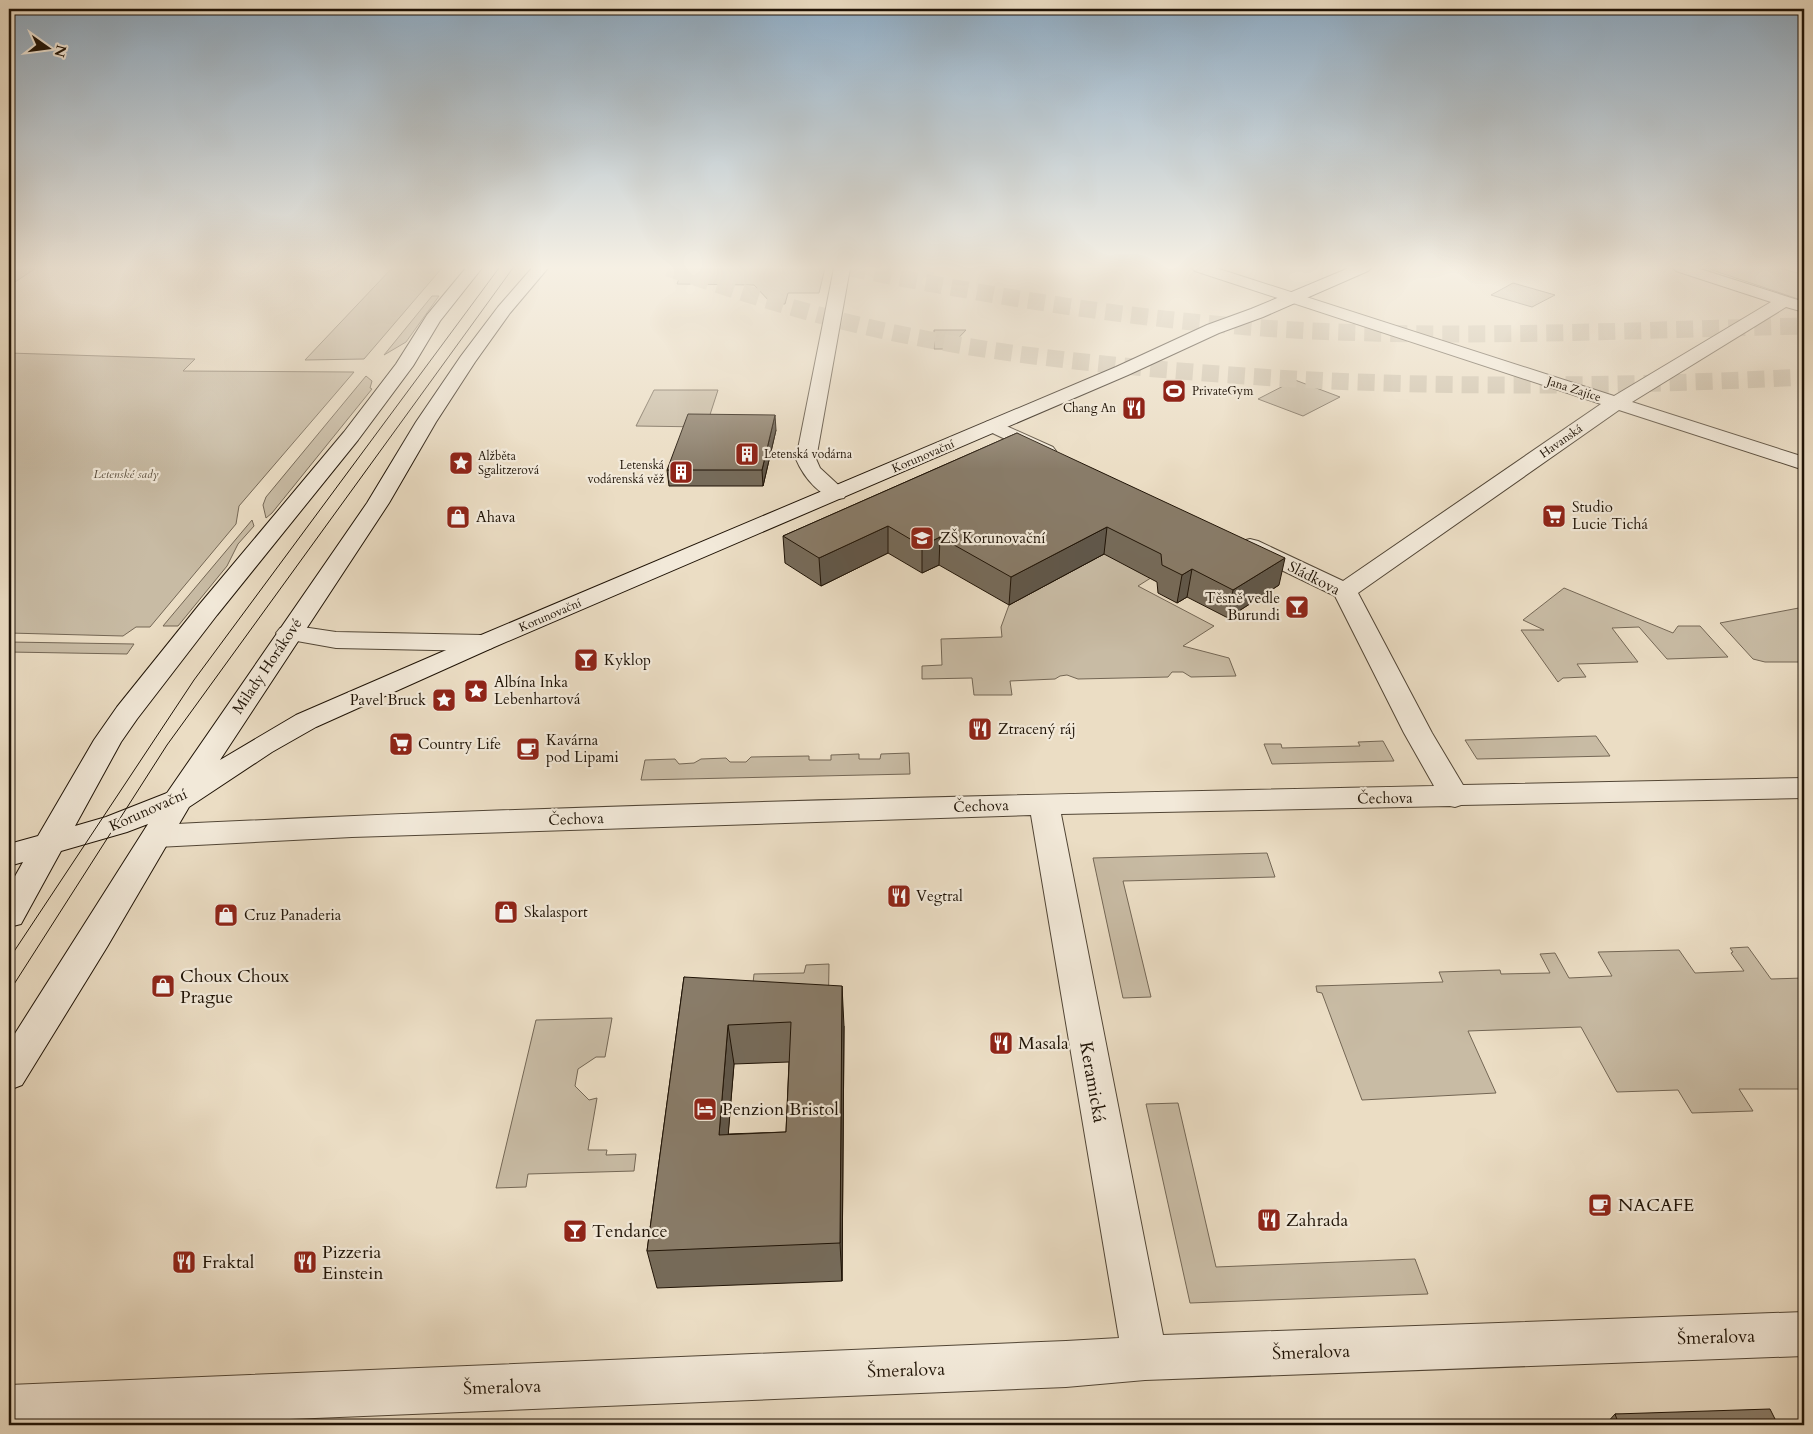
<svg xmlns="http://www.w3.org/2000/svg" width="1813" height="1434" font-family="Cardo,serif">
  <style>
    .green { fill: #c8bba4; stroke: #746755 }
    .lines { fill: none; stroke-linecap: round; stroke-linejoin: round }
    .trunk-tunnel { stroke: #ccbfa8; stroke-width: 17; stroke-dasharray: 17 9; stroke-linecap: butt }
    .minor-casing { stroke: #524636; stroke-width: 2 }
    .secondary-casing { stroke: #1f1306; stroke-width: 2 }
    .minor { fill: #f2e9d9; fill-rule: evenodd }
    .secondary { fill: #f2e9d9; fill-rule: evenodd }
    .tram { stroke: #1f1306; stroke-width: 1 }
    .rail { stroke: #1f1306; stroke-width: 2.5; stroke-dasharray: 5.5 5.5; stroke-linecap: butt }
    .wall { fill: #766b5a; stroke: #1f1306; fill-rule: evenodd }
    .shaded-wall { fill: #60574a; stroke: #1f1306 }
    .building { fill: #897c69; stroke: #1f1306; fill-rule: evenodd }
    .labels { text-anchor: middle; stroke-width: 4.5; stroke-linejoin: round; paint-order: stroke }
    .far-street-label { font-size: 12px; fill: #1f1306; stroke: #f2e9d9 }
    .far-poi-label { font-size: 12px; fill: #1f1306; stroke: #f2e9d9; text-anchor: start }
    .far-park-label { font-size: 12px; font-style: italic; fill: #5a4e3d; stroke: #f2e9d9 }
    .poi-label { font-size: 15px; fill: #1f1306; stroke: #f2e9d9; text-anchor: start }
    .street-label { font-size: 15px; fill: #1f1306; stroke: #f2e9d9 }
    .near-poi-label { font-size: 18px; fill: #1f1306; stroke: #f2e9d9; text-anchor: start }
    .near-street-label { font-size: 18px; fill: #1f1306; stroke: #f2e9d9 }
  </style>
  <rect width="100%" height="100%" fill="#ebddc4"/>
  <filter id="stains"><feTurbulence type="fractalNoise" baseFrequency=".004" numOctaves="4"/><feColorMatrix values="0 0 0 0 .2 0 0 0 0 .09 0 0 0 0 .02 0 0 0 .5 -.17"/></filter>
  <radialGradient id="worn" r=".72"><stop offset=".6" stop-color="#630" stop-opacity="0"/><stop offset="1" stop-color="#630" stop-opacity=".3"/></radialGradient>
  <g class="green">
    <polygon points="9,268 36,268 9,286"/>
    <polygon points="392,268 442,268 364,359 305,360"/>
    <polygon points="683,268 825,268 819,293 788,293 785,304 772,304 754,285 677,284"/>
    <polygon points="1706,268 1780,268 1804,275 1804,301"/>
    <polygon points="1513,283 1555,295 1532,307 1491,295"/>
    <polygon points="432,296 439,296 406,342 384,355"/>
    <polygon points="934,330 966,330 948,349 934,349"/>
    <polygon points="9,353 195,359 183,371 354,372 239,506 236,524 150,627 136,627 123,636 9,633"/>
    <polygon points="366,376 372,381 370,388 372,389 272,513 266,518 263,505 266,497"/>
    <polygon points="1295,380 1340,397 1303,416 1258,399"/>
    <polygon points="654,390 718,390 706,427 636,426"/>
    <polygon points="252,520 254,526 238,544 227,566 178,626 163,626"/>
    <polygon points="1119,546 1165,569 1138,586 1214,626 1183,646 1229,658 1236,676 1191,677 1183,672 1172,672 1168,677 1078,679 1067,675 1060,676 1055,679 1010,681 1012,695 974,695 972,678 922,679 922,666 942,665 941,639 1002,637 1001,627 1009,605"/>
    <polygon points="1564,588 1673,633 1678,626 1700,626 1728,657 1667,659 1639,627 1612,628 1638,662 1577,664 1586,677 1563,678 1558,682 1521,630 1544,630 1523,620"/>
    <polygon points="1804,607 1804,662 1765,662 1753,659 1720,623"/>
    <polygon points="9,642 134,644 127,654 9,652"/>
    <polygon points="1596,736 1610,756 1477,759 1465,740"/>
    <polygon points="1383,741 1394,761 1272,764 1264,744 1281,744 1282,748 1360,746 1358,742"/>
    <polygon points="909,753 910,774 641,780 645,760 675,759 679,764 694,763 701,759 726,758 730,762 746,762 751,757 809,756 809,760 831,760 831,755 859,754 859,759 880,759 881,754"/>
    <polygon points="1267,853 1275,877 1123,881 1151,997 1123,998 1093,858"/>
    <polygon points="1748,947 1771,979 1804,978 1804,1094 1800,1089 1739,1089 1753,1111 1692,1113 1678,1090 1617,1092 1581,1027 1468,1031 1496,1093 1362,1100 1322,993 1317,992 1316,986 1443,982 1439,972 1500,970 1501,974 1550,973 1540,954 1555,953 1569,978 1612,976 1598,952 1679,950 1695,973 1744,971 1731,953 1733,952 1730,948"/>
    <polygon points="829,964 828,1025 749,1020 754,974 804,973 806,965"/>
    <polygon points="612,1018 605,1057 596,1057 578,1069 575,1086 589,1100 597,1098 588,1150 607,1150 606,1155 636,1154 634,1171 528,1174 526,1187 496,1188 536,1020"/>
    <polygon points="1178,1103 1216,1267 1415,1259 1428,1294 1190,1303 1146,1104"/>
  </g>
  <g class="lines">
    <g class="trunk-tunnel">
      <path d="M 668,268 C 741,293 814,316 890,332 C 989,353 1091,364 1193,372 C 1396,389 1600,388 1804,377"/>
      <path d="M 849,268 C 991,296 1134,320 1278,329 C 1453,340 1629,330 1804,326"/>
    </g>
    <g class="minor-casing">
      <g id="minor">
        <path d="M 834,268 L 850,268 L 816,459 L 820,468 L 847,493 L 844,498 C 823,503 803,476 796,459 Z"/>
        <path d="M 1192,268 L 1216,268 L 1614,396 L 1771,302 L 1676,271 L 1673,268 L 1697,268 L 1804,302 L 1804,312 L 1786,307 L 1632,402 L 1804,457 L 1804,470 L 1619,410 L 1358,593 L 1432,733 L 1463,785 L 1804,778 L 1804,798 L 1461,805 L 1455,807 L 1450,806 L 1061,814 L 1163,1335 L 1804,1312 L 1804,1356 L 1145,1380 L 1066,1387 L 148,1425 L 9,1425 L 9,1385 L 1066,1341 L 1119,1338 L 1031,815 L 352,837 L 157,847 L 146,844 L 142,836 L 146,828 L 157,825 C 582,804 1008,795 1434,786 L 1404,733 L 1335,596 L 1242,551 L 1239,546 L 1242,541 L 1250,539 L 1258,541 L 1343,581 L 1601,404 L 1195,271 Z"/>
        <polygon points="993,420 1053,447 1056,451 1053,455 1046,457 1039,455 986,430 983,426 986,422"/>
        <polygon points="289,625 336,632 483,635 492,638 496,643 492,648 483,651 336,648 280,638 276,633 280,628"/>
      </g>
    </g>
    <g class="secondary-casing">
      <polygon id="secondary" points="466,268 482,268 440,321 413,366 358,440 217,615 137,719 121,742 75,826 106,817 167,793 367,503 416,422 461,356 498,307 532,268 548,268 510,313 475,362 436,422 389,503 220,760 296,715 474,638 1116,367 1207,325 1251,309 1349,268 1371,268 1368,271 1263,317 1219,333 1128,375 492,648 316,727 272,752 189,807 107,947 22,1085 9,1090 9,1043 148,824 127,832 61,851 21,924 9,927 9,887 23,862 9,866 9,844 38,836 94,740 117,707 199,605 344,432 396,364 427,315"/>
    </g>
    <use href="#minor" class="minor"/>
    <use href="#secondary" class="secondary"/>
    <g class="tram">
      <polyline points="9,959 194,680 499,268"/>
      <polyline points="9,992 167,745 513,268"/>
    </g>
    <polyline class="rail" points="1800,268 1804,270"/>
  </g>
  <g class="wall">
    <polygon points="776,430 763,486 669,486 667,470"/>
    <polygon points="1017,433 1279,585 1228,618 1187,597 1177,603 1158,593 1157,582 1104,554 1009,605 939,565 922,573 888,553 821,586 785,563 783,536"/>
    <path d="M 684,977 L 844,1026 L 842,1281 L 657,1288 L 647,1251 ZM 789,1062 L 786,1132 L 728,1134 L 734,1064 Z"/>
    <polygon points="1615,1414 1778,1425 1605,1425"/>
  </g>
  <g class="shaded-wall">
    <polygon points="775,415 776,430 763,486 762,470"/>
    <polygon points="888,526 888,553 821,586 819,558"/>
    <polygon points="1107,527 1104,554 1009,605 1011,577"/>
    <polygon points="940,537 939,565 922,573 922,546"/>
    <polygon points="1285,558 1279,585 1228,618 1233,590"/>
    <polygon points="1192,569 1187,597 1177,603 1182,575"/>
    <polygon points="842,986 844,1026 842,1281 840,1243"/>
    <polygon points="728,1025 734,1064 725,1174 719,1135"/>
  </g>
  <g class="building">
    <polygon points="688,414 775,415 762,470 667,470"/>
    <polygon points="1017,433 1285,558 1233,590 1192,569 1182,575 1162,565 1161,554 1107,527 1011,577 940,537 922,546 888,526 819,558 783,536"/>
    <path d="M 684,977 L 842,986 L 840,1243 L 647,1251 ZM 791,1022 L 786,1132 L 719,1135 L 728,1025 Z"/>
    <polygon points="1770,1409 1778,1425 1619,1425 1615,1414"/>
  </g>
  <linearGradient id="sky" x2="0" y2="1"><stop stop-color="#8da9c0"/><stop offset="0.57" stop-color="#f6f0e4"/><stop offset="1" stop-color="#f6f0e4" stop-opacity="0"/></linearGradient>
  <rect width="1813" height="469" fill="url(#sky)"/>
  <defs>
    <g id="stadium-square" transform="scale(1.25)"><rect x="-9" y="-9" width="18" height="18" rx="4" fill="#8f2418" stroke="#f2e9d9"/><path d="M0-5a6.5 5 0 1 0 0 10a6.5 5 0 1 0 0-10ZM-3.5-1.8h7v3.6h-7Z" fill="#fff"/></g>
    <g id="restaurant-square" transform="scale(1.25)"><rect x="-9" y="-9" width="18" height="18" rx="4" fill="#8f2418" stroke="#f2e9d9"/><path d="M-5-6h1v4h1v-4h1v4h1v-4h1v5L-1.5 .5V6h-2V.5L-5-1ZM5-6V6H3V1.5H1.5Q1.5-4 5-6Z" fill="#fff"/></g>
    <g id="building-square" transform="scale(1.25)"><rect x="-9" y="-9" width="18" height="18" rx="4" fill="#8f2418" stroke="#f2e9d9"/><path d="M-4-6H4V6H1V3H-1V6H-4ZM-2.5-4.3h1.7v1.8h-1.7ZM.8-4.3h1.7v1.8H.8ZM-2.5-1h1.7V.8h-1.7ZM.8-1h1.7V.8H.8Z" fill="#fff"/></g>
    <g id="sight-square" transform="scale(1.25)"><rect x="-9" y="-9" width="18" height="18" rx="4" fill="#8f2418" stroke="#f2e9d9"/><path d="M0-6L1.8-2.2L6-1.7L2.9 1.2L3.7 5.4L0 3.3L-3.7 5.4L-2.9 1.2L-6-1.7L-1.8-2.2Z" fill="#fff"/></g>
    <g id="supermarket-square" transform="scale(1.25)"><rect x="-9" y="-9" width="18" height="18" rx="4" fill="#8f2418" stroke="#f2e9d9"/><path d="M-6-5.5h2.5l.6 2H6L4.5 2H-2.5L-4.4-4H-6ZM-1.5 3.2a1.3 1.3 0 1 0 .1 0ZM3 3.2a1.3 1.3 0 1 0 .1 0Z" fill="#fff"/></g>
    <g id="shop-square" transform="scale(1.25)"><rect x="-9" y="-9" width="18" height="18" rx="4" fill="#8f2418" stroke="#f2e9d9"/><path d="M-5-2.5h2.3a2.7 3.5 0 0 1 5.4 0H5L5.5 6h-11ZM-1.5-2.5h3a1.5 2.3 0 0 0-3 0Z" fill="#fff"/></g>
    <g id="school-square" transform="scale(1.25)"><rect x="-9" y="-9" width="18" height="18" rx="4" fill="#8f2418" stroke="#f2e9d9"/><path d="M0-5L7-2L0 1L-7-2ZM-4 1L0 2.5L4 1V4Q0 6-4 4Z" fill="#fff"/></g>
    <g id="bar-square" transform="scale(1.25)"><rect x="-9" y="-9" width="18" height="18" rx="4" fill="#8f2418" stroke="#f2e9d9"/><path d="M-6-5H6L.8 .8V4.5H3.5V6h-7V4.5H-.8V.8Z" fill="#fff"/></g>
    <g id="cafe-square" transform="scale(1.25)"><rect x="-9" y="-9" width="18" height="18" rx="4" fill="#8f2418" stroke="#f2e9d9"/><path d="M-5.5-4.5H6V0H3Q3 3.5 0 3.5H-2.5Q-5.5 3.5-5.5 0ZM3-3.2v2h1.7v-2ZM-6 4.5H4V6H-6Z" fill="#fff"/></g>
    <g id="hotel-square" transform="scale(1.25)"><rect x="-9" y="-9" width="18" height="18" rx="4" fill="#8f2418" stroke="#f2e9d9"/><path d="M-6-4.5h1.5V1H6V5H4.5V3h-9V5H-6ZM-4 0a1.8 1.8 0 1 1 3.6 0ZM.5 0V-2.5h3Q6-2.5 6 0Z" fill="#fff"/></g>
  </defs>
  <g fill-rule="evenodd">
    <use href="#stadium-square" x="1174" y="391"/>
    <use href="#restaurant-square" x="1134" y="408"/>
    <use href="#building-square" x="747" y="454"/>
    <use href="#sight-square" x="461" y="463"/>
    <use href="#building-square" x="681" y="472"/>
    <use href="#supermarket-square" x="1554" y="516"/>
    <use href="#shop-square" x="458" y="517"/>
    <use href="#school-square" x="922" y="538"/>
    <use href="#bar-square" x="1297" y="607"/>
    <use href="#bar-square" x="586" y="660"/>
    <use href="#sight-square" x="476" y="691"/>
    <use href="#sight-square" x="444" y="700"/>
    <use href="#restaurant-square" x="980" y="729"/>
    <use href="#supermarket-square" x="401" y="744"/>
    <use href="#cafe-square" x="528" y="749"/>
    <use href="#restaurant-square" x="899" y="896"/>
    <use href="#shop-square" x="506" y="912"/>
    <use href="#shop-square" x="226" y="915"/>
    <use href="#shop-square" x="163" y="986"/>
    <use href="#restaurant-square" x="1001" y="1043"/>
    <use href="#hotel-square" x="705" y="1109"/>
    <use href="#cafe-square" x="1600" y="1205"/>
    <use href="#restaurant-square" x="1269" y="1220"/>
    <use href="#bar-square" x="575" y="1231"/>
    <use href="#restaurant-square" x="184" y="1262"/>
    <use href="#restaurant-square" x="305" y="1262"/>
  </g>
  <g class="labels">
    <g class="far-street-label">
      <text transform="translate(1574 389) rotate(18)" y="4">Jana Zajíce</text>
      <text transform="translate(1561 441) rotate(-35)" y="4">Havanská</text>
      <text transform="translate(923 456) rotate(-23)" y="4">Korunovační</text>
      <text transform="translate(550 615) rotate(-23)" y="4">Korunovační</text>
    </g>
    <g class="far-poi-label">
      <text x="1192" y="395">PrivateGym</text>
      <text x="1116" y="412" text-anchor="end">Chang An</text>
      <text x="764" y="458">Letenská vodárna</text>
      <text x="478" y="460">Alžběta<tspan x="478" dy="14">Sgalitzerová</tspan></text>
      <text x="664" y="469" text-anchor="end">Letenská<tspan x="664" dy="14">vodárenská věž</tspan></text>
    </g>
    <g class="far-park-label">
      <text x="126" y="478">Letenské sady</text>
    </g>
    <g class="poi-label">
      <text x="1572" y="512">Studio<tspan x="1572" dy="17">Lucie Tichá</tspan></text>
      <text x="476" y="522">Ahava</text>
      <text x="940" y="543">ZŠ Korunovační</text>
      <text x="1280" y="603" text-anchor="end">Těsně vedle<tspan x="1280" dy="17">Burundi</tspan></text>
      <text x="604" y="665">Kyklop</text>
      <text x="494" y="687">Albína Inka<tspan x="494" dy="17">Lebenhartová</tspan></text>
      <text x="426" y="705" text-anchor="end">Pavel Bruck</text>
      <text x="998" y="734">Ztracený ráj</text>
      <text x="546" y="745">Kavárna<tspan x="546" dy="17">pod Lipami</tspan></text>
      <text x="418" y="749">Country Life</text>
      <text x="916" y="901">Vegtral</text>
      <text x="524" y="917">Skalasport</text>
      <text x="244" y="920">Cruz Panaderia</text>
    </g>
    <g class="street-label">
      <text transform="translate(1314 578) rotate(27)" y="5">Sládkova</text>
      <text transform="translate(267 666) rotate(-56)" y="5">Milady Horákové</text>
      <text transform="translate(1385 798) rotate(-1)" y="5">Čechova</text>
      <text transform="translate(981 806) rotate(-2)" y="5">Čechova</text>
      <text transform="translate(148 810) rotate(-24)" y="5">Korunovační</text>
      <text transform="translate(576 819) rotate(-2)" y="5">Čechova</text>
    </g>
    <g class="near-poi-label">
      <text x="180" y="982">Choux Choux<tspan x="180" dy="21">Prague</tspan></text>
      <text x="1018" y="1049">Masala</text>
      <text x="722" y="1115">Penzion Bristol</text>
      <text x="1618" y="1211">NACAFE</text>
      <text x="1286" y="1226">Zahrada</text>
      <text x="592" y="1237">Tendance</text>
      <text x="322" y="1258">Pizzeria<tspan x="322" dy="21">Einstein</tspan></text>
      <text x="202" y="1268">Fraktal</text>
    </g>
    <g class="near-street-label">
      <text transform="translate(1093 1082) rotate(80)" y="6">Keramická</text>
      <text transform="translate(1716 1337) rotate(-2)" y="6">Šmeralova</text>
      <text transform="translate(1311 1352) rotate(-2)" y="6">Šmeralova</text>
      <text transform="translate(906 1370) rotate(-2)" y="6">Šmeralova</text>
      <text transform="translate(502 1387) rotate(-2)" y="6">Šmeralova</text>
    </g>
  </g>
  <rect width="1813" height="1434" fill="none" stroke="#ebddc4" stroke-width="30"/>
  <rect x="10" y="10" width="1793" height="1414" fill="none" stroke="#1f1306" stroke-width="2.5"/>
  <rect x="15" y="15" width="1783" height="1404" fill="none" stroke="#1f1306"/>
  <g transform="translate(48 48) rotate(104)" stroke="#f2e9d9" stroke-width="4" paint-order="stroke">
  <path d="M0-4L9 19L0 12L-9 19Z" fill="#1f1306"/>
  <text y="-8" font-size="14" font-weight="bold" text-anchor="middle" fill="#1f1306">N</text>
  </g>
  <rect width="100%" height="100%" filter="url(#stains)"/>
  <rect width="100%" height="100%" fill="url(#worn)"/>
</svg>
